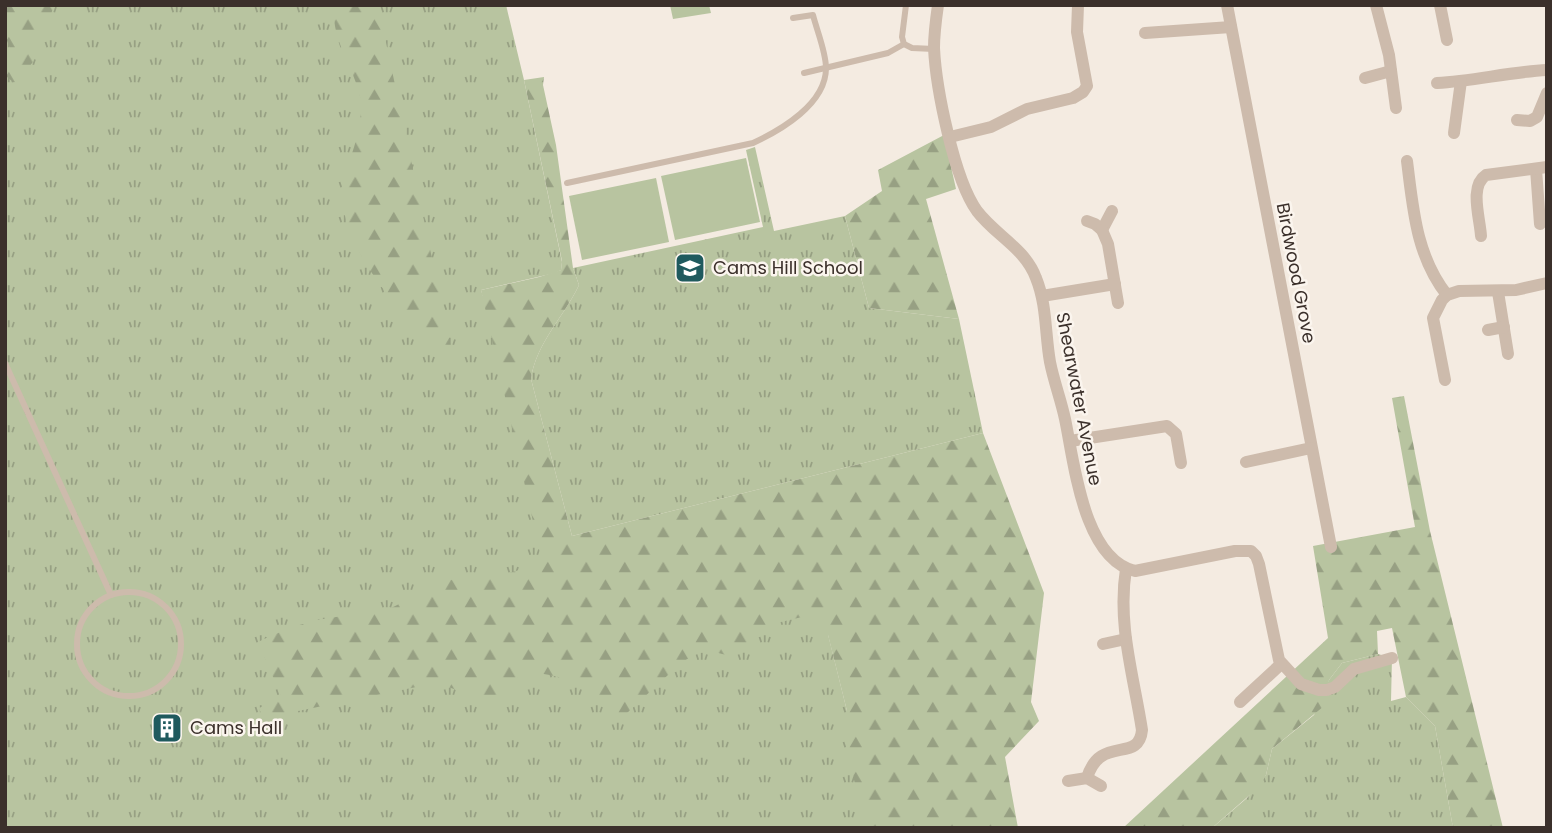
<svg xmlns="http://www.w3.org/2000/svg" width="1552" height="833" font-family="Poppins,sans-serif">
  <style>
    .grass { fill: url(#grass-tufts) }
    .forest { fill: url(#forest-firs) }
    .park { fill: #b8c4a0 }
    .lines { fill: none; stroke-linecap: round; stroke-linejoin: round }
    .service { stroke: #cdbbac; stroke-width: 6 }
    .minor { stroke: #cdbbac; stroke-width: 12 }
    .labels { text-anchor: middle; stroke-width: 5; stroke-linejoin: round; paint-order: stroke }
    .poi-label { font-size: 18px; fill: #3b302b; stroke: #fbf5ee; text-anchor: start }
    .street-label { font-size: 18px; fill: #3b302b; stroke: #fbf5ee }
  </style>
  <defs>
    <pattern id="grass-tufts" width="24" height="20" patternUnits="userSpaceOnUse" patternTransform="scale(1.75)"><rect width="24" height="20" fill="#b8c4a0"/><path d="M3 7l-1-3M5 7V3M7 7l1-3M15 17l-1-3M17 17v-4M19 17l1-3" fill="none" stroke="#97a083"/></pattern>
    <pattern id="forest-firs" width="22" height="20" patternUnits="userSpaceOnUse" patternTransform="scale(1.75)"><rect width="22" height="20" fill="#b8c4a0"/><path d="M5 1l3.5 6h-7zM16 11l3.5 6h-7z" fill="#97a083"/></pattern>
  </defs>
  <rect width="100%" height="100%" fill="#f4ebe1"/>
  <g class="grass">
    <polygon points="5,5 506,5 524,80 562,262 561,270 555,273 481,290 558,540 819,598 876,828 5,828"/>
    <path d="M 755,147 L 774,231 L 845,216 L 869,308 L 959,319 L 983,433 L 572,536 L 531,379 C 536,343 564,317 579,285 L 573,268 L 763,227 L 746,150 Z"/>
    <polygon points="1378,654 1392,658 1391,701 1406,697 1435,726 1453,828 1212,828 1247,798 1266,775 1272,749 1314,715 1329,680 1342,663"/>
  </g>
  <g class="forest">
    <polygon points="5,5 56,5 42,26 33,62 14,83 6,76 11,50 5,36"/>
    <path d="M 335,5 L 378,5 L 456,371 C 412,323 338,254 342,185 C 342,176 347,167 350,159 C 357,140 363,117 360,97 C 354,66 329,38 335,5 Z"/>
    <path d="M 544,77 L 543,85 L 556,145 L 573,268 L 579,285 C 564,317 536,343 531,379 L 572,536 L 983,433 L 1044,593 L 1031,702 L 1039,721 L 1005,757 L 1018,828 L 865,828 L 845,740 L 847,711 L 828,635 L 816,620 L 802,617 L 781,622 L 763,633 L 739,653 L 726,655 L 711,651 L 698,653 L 682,662 L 627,713 L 619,715 C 612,709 607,701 600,696 C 582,683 533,663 514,680 C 501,691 503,704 486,711 L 454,689 L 436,683 L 293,712 L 264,721 L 259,708 L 282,698 L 258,642 C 279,632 300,623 323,619 C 343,615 363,616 382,611 C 405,605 421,586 444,581 C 477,574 514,581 541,557 L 481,290 L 539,277 L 561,270 L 562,261 L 524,80 Z"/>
    <polygon points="944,135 956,189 926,199 959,319 869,308 845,216 882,191 878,170"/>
    <polygon points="1404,396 1430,531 1503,828 1453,828 1435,726 1406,697 1392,628 1377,631 1378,654 1342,663 1329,680 1324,706 1272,749 1266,775 1260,786 1212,828 1123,828 1328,638 1313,546 1415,527 1392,398"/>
  </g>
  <g class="park">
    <polygon points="670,5 709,5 711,13 673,19"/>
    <polygon points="746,158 760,222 675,240 661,176"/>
    <polygon points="656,178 669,242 582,260 569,196"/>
  </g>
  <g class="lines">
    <g class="service">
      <polyline points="906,5 902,37 904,44 912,48 934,49"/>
      <polyline points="804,73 888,53 904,44"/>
      <path d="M 567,183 L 753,143 C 781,130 826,104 826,68 C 826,52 817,31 813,15 L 793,18"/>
      <polyline points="5,363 111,595"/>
      <circle cx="129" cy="644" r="52"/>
    </g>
    <g class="minor">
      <path d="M 938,5 C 936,19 934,34 934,48 C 936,88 954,179 977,211 C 996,236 1025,248 1036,278 C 1047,305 1045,334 1050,362 C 1054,382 1061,400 1065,419 C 1074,461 1083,559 1135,571 L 1235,551 L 1251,551 L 1256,556 L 1259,564 L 1279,660 L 1301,684 L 1319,690 L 1327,690 L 1335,687 L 1354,669 L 1392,658"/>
      <polyline points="1227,5 1331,547"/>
      <polyline points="1376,5 1389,55 1396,108"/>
      <polyline points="1440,5 1447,40"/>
      <polyline points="1145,33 1231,27"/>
      <polyline points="1365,78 1391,71"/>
      <path d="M 1437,83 C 1474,81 1509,72 1547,70"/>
      <polyline points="1517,120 1530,121 1537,117 1547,93"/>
      <polyline points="1454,133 1461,81"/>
      <polyline points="950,137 991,127 1027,109 1073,98 1083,92 1087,86 1077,32 1078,5"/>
      <path d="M 1407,161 C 1413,208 1416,256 1447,295"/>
      <polyline points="1536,169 1540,224"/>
      <polyline points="1087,221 1095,224 1102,230 1112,211"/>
      <polyline points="1102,230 1108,244 1118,303"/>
      <path d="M 1481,236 C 1480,218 1469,186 1486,175 L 1547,167"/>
      <polyline points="1498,292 1508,354"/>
      <polyline points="1042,296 1115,284"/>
      <polyline points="1488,330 1504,327"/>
      <polyline points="1445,380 1433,318 1442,300 1447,295 1459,291 1516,290 1547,283"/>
      <polyline points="1070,441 1167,426 1176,434 1181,463"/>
      <polyline points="1246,462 1311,448"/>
      <polyline points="1103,644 1126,639"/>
      <polyline points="1240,702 1281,664"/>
      <path d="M 1087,778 C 1100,734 1139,764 1142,730 C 1134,677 1117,624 1126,569"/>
      <polyline points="1068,781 1087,778 1101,786"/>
    </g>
  </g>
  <defs>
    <g id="school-square" transform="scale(1.575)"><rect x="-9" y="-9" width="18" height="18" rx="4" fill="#1f5a5e" stroke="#fbf5ee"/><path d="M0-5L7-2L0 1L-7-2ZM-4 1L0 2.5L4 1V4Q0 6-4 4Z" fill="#fff"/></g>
    <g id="building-square" transform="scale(1.575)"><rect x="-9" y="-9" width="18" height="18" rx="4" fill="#1f5a5e" stroke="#fbf5ee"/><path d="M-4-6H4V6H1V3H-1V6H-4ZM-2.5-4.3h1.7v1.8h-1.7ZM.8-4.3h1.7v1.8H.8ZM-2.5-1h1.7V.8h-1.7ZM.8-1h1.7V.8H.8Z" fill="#fff"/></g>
  </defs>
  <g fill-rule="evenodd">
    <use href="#school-square" x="690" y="268"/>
    <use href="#building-square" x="167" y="728"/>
  </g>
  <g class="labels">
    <g class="poi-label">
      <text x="713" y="274">Cams Hill School</text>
      <text x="190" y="734">Cams Hall</text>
    </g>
    <g class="street-label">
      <text transform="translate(1296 273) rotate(79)" y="6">Birdwood Grove</text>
      <text transform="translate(1079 399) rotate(79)" y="6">Shearwater Avenue</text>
    </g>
  </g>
  <rect width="1552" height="833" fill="none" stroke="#3b302b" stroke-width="14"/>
</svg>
